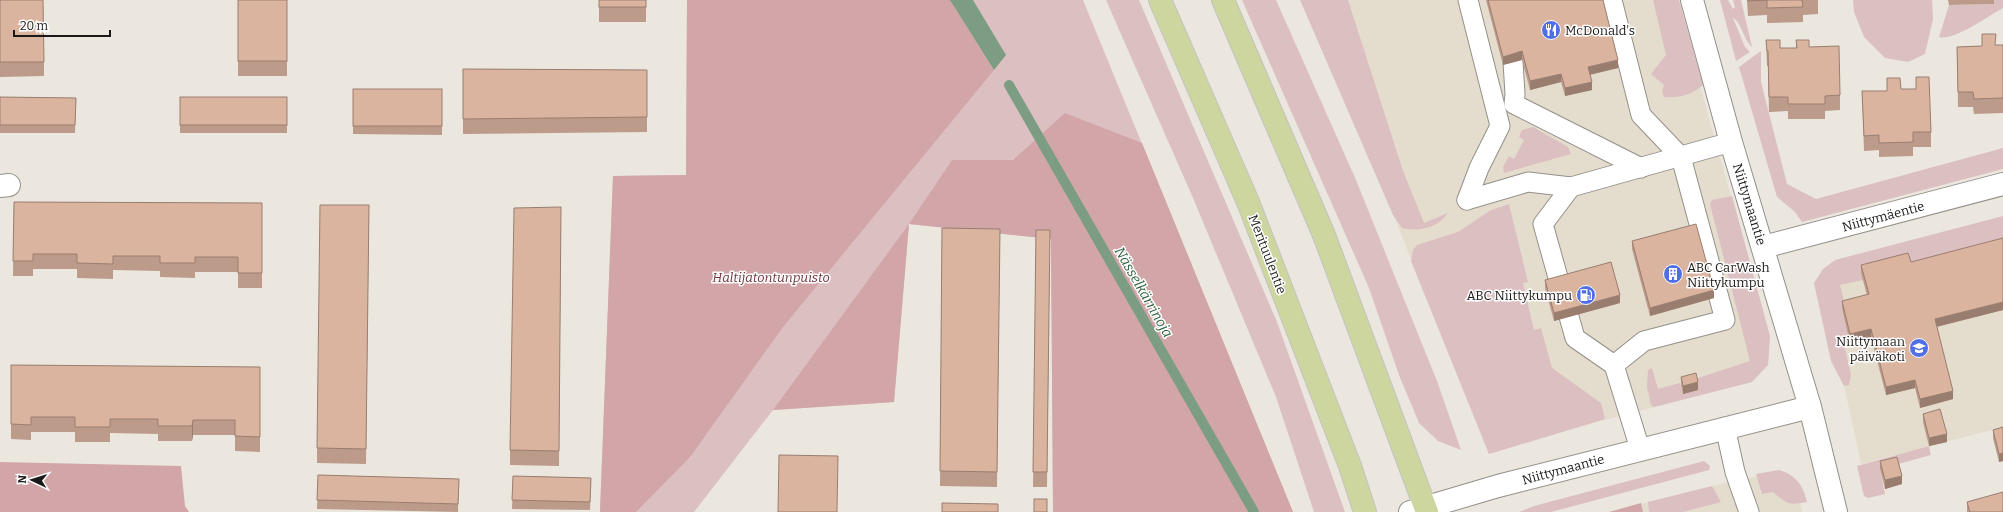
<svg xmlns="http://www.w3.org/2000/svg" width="2003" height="512" font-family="Bitter,serif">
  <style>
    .built { fill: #e4dccd }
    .green { fill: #dcbfc1 }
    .forest { fill: #d2a5a9 }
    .water { fill: #7c9d83 }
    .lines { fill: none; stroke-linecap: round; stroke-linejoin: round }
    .stream { stroke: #7c9d83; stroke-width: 10 }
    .lane-casing { stroke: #949089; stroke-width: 21 }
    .street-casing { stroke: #949089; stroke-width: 24 }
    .primary-casing { stroke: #c4c3c3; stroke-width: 24 }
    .lane { stroke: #fff; stroke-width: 19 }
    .street { stroke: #fff; stroke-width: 22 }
    .primary { stroke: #cdd69f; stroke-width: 22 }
    .wall { fill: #bc9b8a }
    .shaded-wall { fill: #997e70 }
    .building { fill: #dbb4a0; stroke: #997e70 }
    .labels { text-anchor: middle; stroke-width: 3; stroke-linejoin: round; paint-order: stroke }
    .poi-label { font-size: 13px; fill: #1b1917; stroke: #fff; text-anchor: start }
    .street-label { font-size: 13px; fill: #1b1917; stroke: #fff }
    .park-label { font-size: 13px; font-style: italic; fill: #6f343c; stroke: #fff }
    .water-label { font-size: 14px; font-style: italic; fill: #2f643f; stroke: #fff }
  </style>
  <rect width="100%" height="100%" fill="#ebe7df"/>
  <g class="built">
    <polygon points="1314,0 1676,0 1770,336 1768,365 1752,382 1597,422 1489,454 1399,229"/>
    <polygon points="2003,226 2003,427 1861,464 1828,311 1840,279"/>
    <polygon points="1767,474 1798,493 1802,512 1609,512 1712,486"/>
  </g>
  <g class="green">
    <polygon points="687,0 1083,0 1293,512 1053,512 1051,239 909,224 894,402 773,410 694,512 600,512 613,176 686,175"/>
    <polygon points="1106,0 1139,0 1277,322 1345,512 1314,512 1276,397 1193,198"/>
    <polygon points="1242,0 1276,0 1356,180 1437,381 1461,450 1438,441 1419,423 1399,375 1369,288"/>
    <path d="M 1300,0 L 1348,0 L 1403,171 L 1424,223 L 1448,213 C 1438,228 1418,232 1402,228 L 1393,215 Z"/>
    <path d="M 1653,0 L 1679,0 L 1703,85 C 1692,95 1679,98 1664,97 L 1662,91 L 1664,85 L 1651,74 L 1666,55 Z"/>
    <path d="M 1720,0 L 1728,0 L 1733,9 L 1735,7 L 1733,0 L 1741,0 L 1752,47 C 1743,39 1741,21 1733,18 L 1745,47 L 1750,52 L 1736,61 Z"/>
    <polygon points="1853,0 1932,0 1933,19 1925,54 1908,62 1885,58 1864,37 1854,12"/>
    <path d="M 1994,0 L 2003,0 L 2003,8 C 1990,15 1952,42 1939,37 L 1949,5 L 1994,4 Z"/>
    <polygon points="1761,51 1761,82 1787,184 1816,199 2003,148 2003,169 1802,222 1795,212 1777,197 1739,67"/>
    <polygon points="1533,127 1568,147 1571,154 1504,173 1503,167 1509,156 1514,159 1524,140 1519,137 1522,130"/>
    <polygon points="1732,196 1770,336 1768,365 1752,382 1654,407 1651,405 1647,387 1648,370 1652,368 1658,389 1680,383 1683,394 1695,379 1750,361 1710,204 1712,200"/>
    <polygon points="1509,204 1528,282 1523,283 1534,330 1541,328 1552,368 1601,403 1605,419 1489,454 1411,261 1413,250 1417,245 1458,232 1491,210"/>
    <polygon points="2003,216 2003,246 1861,273 1863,280 1840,285 1846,309 1842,310 1850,343 1844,344 1851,375 1849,385 1844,386 1831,361 1814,283 1823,269 1835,260"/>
    <polygon points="1929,446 1931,455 1880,469 1885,494 1868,498 1864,496 1857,466"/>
    <polygon points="1704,461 1710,466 1709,470 1551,512 1519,512 1534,506"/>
    <path d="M 1779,470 C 1796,475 1803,485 1807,502 C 1787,505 1789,505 1773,492 L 1762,494 L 1756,474 Z"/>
    <polygon points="1712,486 1721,502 1683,512 1649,512 1648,502"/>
  </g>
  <g class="forest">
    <polygon points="687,0 950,0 994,70 783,327 690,457 636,512 600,512 613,176 686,175"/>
    <polygon points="1065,113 1142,143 1293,512 1053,512 1051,239 909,224 894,402 773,410 909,224 952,160 1013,160"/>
    <polygon points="0,462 181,466 185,506 189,512 0,512"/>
    <polygon points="1641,503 1643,512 1609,512"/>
  </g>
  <polygon class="water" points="950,0 973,0 1006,55 994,70"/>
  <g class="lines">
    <polyline class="stream" points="1009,85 1254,512"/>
    <g class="lane-casing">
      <g id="lane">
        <polyline points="1612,0 1641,115 1681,157 1725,320 1644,341 1614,365"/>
        <polyline points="1513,62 1515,94 1514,104 1641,168"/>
        <polyline points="1571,187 1543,224 1575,338 1614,365 1640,449"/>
        <polyline points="1467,200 1528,182 1571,187 1731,142"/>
        <polyline points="1467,200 1479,168 1500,126 1468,0"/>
        <polyline points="1725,427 1735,472 1749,512"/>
      </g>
    </g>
    <g class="street-casing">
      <g id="street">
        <polyline points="1692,0 1731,142 1810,407 1836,512"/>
        <polyline points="0,186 9,185"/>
        <polyline points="1763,247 2003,184"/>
        <polyline points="1410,512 1498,486 1810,407"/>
      </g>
    </g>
    <g class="primary-casing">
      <g id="primary">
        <polyline points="1160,0 1248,202 1350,466 1365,512"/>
        <polyline points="1223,0 1324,235 1427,512"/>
      </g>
    </g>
    <use href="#lane" class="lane"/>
    <use href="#street" class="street"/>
    <use href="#primary" class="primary"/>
  </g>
  <g class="wall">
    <polygon points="0,0 44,62 44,76 0,77"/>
    <rect x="238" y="0" width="49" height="76"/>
    <rect x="599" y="0" width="47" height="22"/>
    <polygon points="1486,0 1603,0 1618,68 1590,75 1592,90 1565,96 1561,82 1530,90 1522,60 1503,65"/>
    <polygon points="1747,0 1818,0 1818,14 1803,15 1803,22 1767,23 1767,15 1748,16"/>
    <polygon points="1948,0 1994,0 1994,4 1949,5"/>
    <polygon points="1766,40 1780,48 1796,48 1796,40 1809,47 1840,95 1840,110 1825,111 1825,119 1788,119 1788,111 1769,112 1768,66 1767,66"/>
    <polygon points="1996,45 2003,45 2003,113 1974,114 1973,107 1958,107 1957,47 1982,46"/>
    <polygon points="463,69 647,70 647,132 463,134"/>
    <polygon points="353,89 442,89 442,135 353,134"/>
    <polygon points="1901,89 1931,132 1931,147 1913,147 1913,156 1879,157 1879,150 1864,151 1862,91 1887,91"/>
    <polygon points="0,97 76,98 75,133 0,133"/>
    <rect x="180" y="97" width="107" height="36"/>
    <polygon points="14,202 262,203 262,288 238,288 238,272 195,272 195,278 160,277 160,271 113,270 113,279 77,278 77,269 33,269 33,276 13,276"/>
    <polygon points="369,205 366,464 317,463 317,448"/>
    <polygon points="561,207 559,466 510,465 510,450"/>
    <polygon points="942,228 1000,229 997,487 940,486"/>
    <polygon points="1036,230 1050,230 1047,487 1033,487"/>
    <polygon points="1632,241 1714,298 1650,316 1632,249"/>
    <polygon points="1911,262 2003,310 1937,327 1953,399 1920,408 1915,388 1886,395 1871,337 1850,343 1842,309 1842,301 1867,295 1861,273 1861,265"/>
    <polygon points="1545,280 1620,303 1554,321 1545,288"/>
    <polygon points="11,365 260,367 260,452 235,451 235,435 193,435 192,441 158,441 158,434 110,433 110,442 75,442 75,432 31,432 31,440 11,439"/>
    <polygon points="1681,377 1698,390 1683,394 1681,385"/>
    <polygon points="1923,414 1947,442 1929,446 1923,422"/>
    <polygon points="2003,427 2003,461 1999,462 1993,438 1993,430"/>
    <polygon points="1880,461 1902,484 1885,489 1880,469"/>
    <polygon points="318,475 459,479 458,512 317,509"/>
    <polygon points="513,476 591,478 590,510 512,509"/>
    <polygon points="1967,502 2003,512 1967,512"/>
  </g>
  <g class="shaded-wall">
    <polygon points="1522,51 1522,60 1503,65 1503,57"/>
    <polygon points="1618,60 1618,68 1588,75 1588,67"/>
    <polygon points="1561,74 1561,82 1530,90 1530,81"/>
    <polygon points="1592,82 1592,90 1565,96 1565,88"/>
    <polygon points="1714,290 1714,298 1650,316 1650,308"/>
    <polygon points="1620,295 1620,303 1554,321 1554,313"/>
    <polygon points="2003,302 2003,310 1935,327 1935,319"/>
    <polygon points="1871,329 1871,337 1850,343 1850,334"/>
    <polygon points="1915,380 1915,388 1886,395 1886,387"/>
    <polygon points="1698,382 1698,390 1683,394 1683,386"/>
    <polygon points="1953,391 1953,399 1920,408 1920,399"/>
    <polygon points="193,420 193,435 192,441 192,426"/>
    <polygon points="1947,434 1947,442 1929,446 1929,438"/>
    <polygon points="2003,453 2003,461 1999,462 1999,454"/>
    <polygon points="1902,476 1902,484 1885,489 1885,480"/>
  </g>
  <g class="building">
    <polygon points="0,0 43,0 44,62 0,62"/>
    <rect x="238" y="0" width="49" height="61"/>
    <rect x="599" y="0" width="47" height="7"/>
    <polygon points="1488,0 1603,0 1618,60 1588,67 1592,82 1565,88 1561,74 1530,81 1522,51 1503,57"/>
    <polygon points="1747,0 1802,0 1803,7 1767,8 1767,0 1748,1"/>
    <polygon points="1982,34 1996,34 1995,45 2003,45 2003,98 1974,99 1973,92 1958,92 1957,47 1982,46"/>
    <polygon points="1766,40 1780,40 1780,48 1797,48 1796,40 1809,40 1809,47 1839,46 1840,95 1825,96 1825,104 1788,104 1788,97 1769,97 1768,51 1767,51"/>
    <polygon points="463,69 647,70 647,117 463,119"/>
    <polygon points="1916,77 1929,77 1931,132 1913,132 1913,142 1879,143 1879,135 1864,136 1862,91 1887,91 1887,78 1900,78 1901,89 1916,89"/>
    <rect x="353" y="89" width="89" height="37"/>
    <polygon points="0,97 76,98 75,125 0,125"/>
    <rect x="180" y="97" width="107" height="28"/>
    <polygon points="14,202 262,203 262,273 238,273 238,257 195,257 195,263 160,263 160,256 113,256 113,264 77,263 77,254 33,254 33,261 13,261"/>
    <polygon points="320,205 369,205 366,449 317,448"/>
    <polygon points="561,207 559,451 510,450 514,208"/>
    <polygon points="1696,224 1714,290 1650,308 1632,241"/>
    <polygon points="942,228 1000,229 997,472 940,471"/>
    <polygon points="1036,230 1050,230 1047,472 1033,472"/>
    <polygon points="2003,238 2003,302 1935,319 1953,391 1920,399 1915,380 1886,387 1871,329 1850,334 1842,301 1869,294 1861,265 1908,253 1911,262"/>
    <polygon points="1611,262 1620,295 1554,313 1545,280"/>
    <polygon points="11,365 260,367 260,437 235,436 235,420 193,420 192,426 158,426 158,419 110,419 110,427 75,427 75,417 31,417 31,425 11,424"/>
    <polygon points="1696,373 1698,382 1683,386 1681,377"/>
    <polygon points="1940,409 1947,434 1929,438 1923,414"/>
    <polygon points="2003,427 2003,453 1999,454 1993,430"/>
    <polygon points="779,455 838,456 837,512 778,512"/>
    <polygon points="1897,457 1902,476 1885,480 1880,461"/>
    <polygon points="318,475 459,479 458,504 317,500"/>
    <polygon points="513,476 591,478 590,502 512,500"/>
    <polygon points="2003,492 2003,512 1970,512 1967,502"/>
    <rect x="1034" y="499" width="13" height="13"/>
    <polygon points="942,503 998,504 998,512 942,512"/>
  </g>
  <defs>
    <g id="restaurant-disc" transform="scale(1)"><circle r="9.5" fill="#506fe4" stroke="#fff"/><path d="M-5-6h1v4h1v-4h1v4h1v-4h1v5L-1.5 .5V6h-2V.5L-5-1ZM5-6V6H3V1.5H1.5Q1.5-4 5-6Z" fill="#fff"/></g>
    <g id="building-disc" transform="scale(1)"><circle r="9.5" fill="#506fe4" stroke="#fff"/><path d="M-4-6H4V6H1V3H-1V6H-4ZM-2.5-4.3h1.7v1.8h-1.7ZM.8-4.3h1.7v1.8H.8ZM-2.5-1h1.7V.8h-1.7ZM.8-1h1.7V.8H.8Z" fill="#fff"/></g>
    <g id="fuel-disc" transform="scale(1)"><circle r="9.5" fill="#506fe4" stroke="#fff"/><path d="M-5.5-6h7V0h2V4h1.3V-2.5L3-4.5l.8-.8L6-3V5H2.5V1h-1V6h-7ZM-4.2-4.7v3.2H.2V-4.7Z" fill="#fff"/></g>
    <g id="school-disc" transform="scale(1)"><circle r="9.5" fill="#506fe4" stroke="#fff"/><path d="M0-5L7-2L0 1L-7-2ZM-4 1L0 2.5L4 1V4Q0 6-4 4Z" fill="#fff"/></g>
  </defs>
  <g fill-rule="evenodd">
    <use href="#restaurant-disc" x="1551" y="30"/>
    <use href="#building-disc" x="1673" y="274"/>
    <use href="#fuel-disc" x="1586" y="295"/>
    <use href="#school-disc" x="1919" y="348"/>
  </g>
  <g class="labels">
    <g class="poi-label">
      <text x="1565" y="35">McDonald's</text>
      <text x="1687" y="272">ABC CarWash<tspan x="1687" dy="15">Niittykumpu</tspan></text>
      <text x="1572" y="300" text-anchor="end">ABC Niittykumpu</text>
      <text x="1905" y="346" text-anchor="end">Niittymaan<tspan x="1905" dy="15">päiväkoti</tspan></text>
    </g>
    <g class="street-label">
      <text transform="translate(1750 204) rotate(73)" y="5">Niittymaantie</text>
      <text transform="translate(1883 216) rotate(-15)" y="5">Niittymäentie</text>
      <text transform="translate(1268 254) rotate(69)" y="5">Merituulentie</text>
      <text transform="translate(1563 469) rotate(-15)" y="5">Niittymaantie</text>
    </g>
    <g class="park-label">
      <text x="771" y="282">Haltijatontunpuisto</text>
    </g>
    <g class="water-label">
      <text transform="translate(1144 292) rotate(60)" y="5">Nässelkärrinoja</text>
    </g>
  </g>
  <g transform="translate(32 480) rotate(274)" stroke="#ffffff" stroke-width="3" paint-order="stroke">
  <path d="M0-3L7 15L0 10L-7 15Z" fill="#1b1917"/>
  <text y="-6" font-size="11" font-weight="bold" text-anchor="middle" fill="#1b1917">N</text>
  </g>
  <path d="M14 30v6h96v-6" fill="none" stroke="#1b1917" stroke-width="2"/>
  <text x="20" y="30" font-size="12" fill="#1b1917" stroke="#ffffff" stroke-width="3" paint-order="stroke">20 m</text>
</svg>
